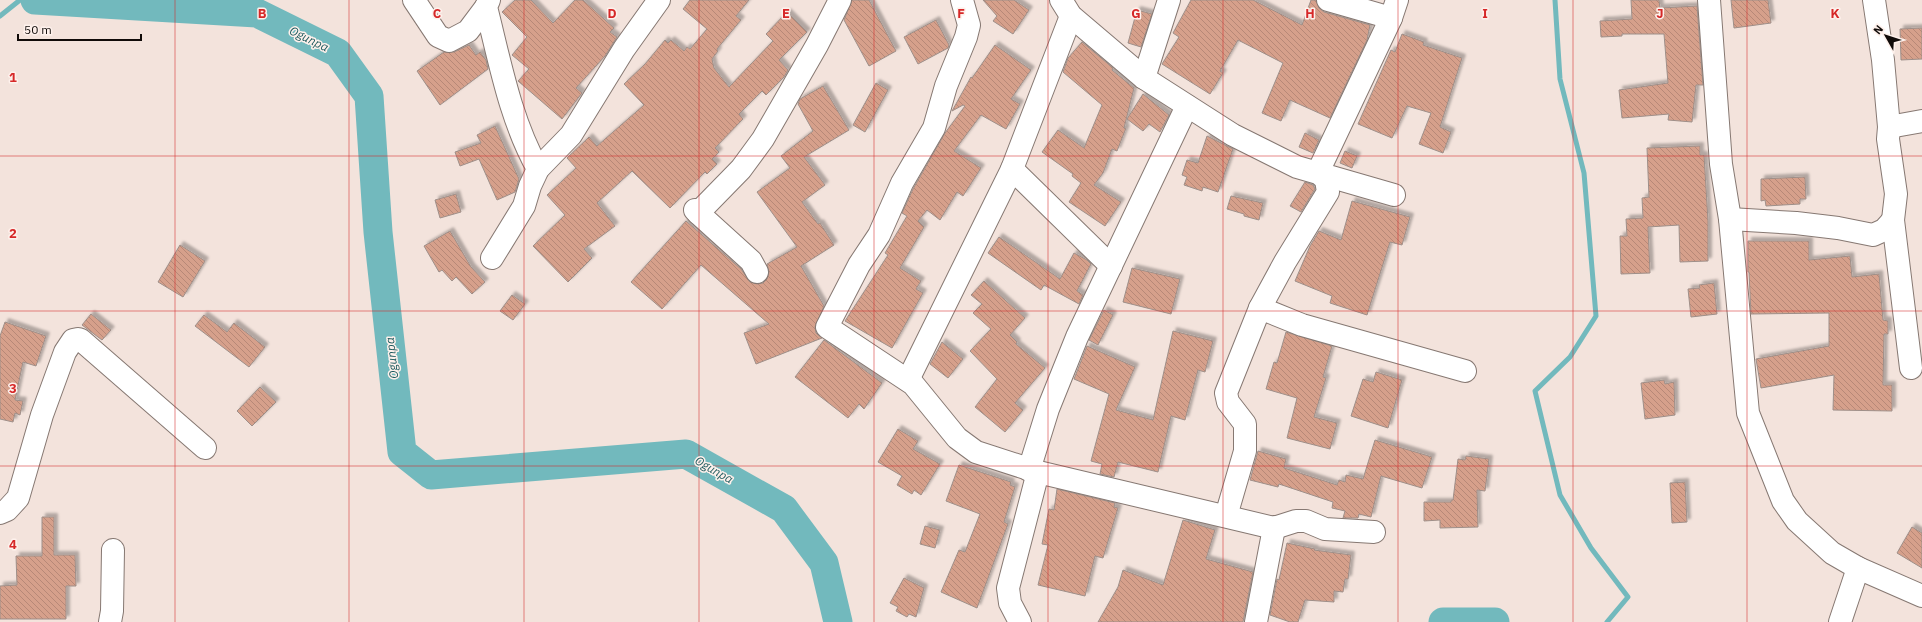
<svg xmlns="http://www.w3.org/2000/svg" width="1922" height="622" font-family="'IBM Plex Sans',sans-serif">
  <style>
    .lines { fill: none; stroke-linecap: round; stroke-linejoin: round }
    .stream { stroke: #72b9bd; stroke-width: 5 }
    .river { stroke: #72b9bd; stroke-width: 29 }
    .building { fill: url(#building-back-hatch); stroke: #9e8f89; filter: url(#shadow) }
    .minor-casing { stroke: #867872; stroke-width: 24 }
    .minor { stroke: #fff; stroke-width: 22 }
    .grid { fill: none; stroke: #d62828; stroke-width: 1; stroke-opacity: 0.55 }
    .labels { text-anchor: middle; stroke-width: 3; stroke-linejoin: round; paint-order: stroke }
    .water-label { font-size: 12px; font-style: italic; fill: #1e5a5e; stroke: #fef1ec }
    .grid-label { font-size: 13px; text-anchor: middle; font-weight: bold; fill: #d62828; stroke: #fef1ec; stroke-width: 3; stroke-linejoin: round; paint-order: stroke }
  </style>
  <defs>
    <pattern id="building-back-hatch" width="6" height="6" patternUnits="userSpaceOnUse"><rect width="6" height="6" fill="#d6a08b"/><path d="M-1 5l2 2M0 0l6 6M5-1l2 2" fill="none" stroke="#b78877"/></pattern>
    <filter id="shadow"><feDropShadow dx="3.5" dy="-3.5" stdDeviation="1" flood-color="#0004"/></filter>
  </defs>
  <rect width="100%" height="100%" fill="#f3e3dc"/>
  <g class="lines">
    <g class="stream">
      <polyline points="1555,0 1560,79 1584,173 1596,316 1570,357 1535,391 1560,495 1591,548 1628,597 1607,622"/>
      <polyline points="0,16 20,0"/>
    </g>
    <g class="river">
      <polyline points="35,0 257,13 338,53 369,96 378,232 402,452 431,475 686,454 784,509 824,563 838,622"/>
      <polyline points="1443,622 1495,622"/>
    </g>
  </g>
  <g class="building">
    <polygon points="515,0 531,0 553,23 575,0 583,0 614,28 610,32 617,37 605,56 576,88 582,93 562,119 518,81 529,69 512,55 527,37 502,12"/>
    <polygon points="690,0 749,0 736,16 741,20 717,49 718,51 712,59 714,68 729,87 773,41 766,34 787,12 807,32 779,60 788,70 784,77 766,95 762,91 739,114 743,119 715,148 719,152 712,159 717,164 707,174 705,172 670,208 632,171 597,203 615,226 584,249 592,258 568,282 533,246 565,215 547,195 576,168 567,158 589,137 597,146 644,105 624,84 645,64 665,40 668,43 671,40 684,51 687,47 690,49 707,29 683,9"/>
    <polygon points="852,0 869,0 896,51 869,66 844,20"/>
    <polygon points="983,0 1014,0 1029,10 1013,34 993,21 997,16"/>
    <polygon points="1191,0 1253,0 1302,25 1311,0 1316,0 1319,8 1324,12 1370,25 1367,40 1330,118 1290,100 1281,121 1262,113 1283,63 1238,40 1220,71 1223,73 1210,94 1162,64 1179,37 1173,33"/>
    <polygon points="1631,0 1659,0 1660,8 1697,6 1703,85 1696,85 1692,122 1668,120 1669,114 1622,118 1619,90 1668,83 1664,34 1622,34 1622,36 1601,37 1600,21 1632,19"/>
    <polygon points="1731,0 1768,0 1771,23 1734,28"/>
    <polygon points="1137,10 1152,14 1141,47 1128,43"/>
    <polygon points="936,20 949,45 948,48 918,64 904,37"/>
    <polygon points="1922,28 1922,59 1901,60 1900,29"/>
    <polygon points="1402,34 1424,42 1423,45 1462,58 1440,127 1451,132 1443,153 1419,144 1431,113 1407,106 1392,138 1358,124 1391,50 1395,52"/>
    <polygon points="1082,42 1113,68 1112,70 1134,88 1124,128 1126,128 1117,151 1112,149 1103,173 1094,185 1121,202 1105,226 1069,202 1081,183 1072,176 1073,174 1042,152 1058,130 1084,148 1102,105 1063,72 1068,58"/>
    <polygon points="469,45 476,55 480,52 486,60 488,69 440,105 417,71 444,52 454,52"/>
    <polygon points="995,45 1031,70 1011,99 1020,104 1006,129 981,115 954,151 981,168 963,196 957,192 940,220 927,210 918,221 924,227 900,268 921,281 916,289 923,293 892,348 845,321 888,255 885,253 907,216 902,213 913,189 945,133 965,106 963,105 952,111 971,77 972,78"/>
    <polygon points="876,83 888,90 865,132 853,125"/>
    <polygon points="823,86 849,130 804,157 825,185 802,202 818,224 820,223 834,245 801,266 824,306 815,327 816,333 822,338 756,364 744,333 769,324 701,265 662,309 631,282 686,221 741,269 750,282 757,284 763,283 767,279 769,272 767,264 797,247 757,192 790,168 781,156 813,131 798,104 800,99"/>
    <polygon points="1143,94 1169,115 1160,132 1149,124 1143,131 1127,119"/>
    <polygon points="495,126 519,179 515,192 497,200 479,159 460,166 455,152 481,143 477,135"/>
    <polygon points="1305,133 1319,140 1313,153 1299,147"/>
    <polygon points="1207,136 1233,149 1218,192 1203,187 1202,191 1184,185 1187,177 1182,175 1187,160 1198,163"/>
    <polygon points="1700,146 1700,155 1704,155 1708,221 1708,261 1680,262 1679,225 1648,227 1650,273 1621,274 1620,236 1627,236 1626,219 1643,218 1642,198 1649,197 1647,148"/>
    <polygon points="1345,151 1357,156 1352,168 1340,163"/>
    <polygon points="1805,177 1806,199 1800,199 1800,204 1766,206 1765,200 1761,201 1761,179"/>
    <polygon points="1305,182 1313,185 1315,189 1301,212 1290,206"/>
    <polygon points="456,194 461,212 440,218 435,200"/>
    <polygon points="1231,196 1263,203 1259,220 1244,216 1244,214 1227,209"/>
    <polygon points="1352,201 1410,217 1402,245 1390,242 1367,315 1330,303 1332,296 1295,281 1310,246 1319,231 1341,240"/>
    <polygon points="450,231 471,267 485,282 472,294 456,277 452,281 442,270 439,272 424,246"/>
    <polygon points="999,237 1060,279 1074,253 1087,260 1091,264 1077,291 1083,295 1079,304 1044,285 1041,290 988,253"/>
    <polygon points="1748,241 1809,241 1809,260 1850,256 1852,277 1879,274 1883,320 1888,321 1888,334 1884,334 1883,385 1892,385 1892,411 1833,410 1834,375 1761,388 1756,359 1829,346 1829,313 1751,314 1749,272 1748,272"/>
    <polygon points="180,245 205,261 183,297 158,282"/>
    <polygon points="1132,268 1180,279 1171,314 1123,302"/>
    <polygon points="984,281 1025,318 1010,335 1017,342 1016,344 1045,368 1015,403 1023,410 1005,432 975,407 997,379 970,351 991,329 973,313 982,304 971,295"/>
    <polygon points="1714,283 1717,314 1691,317 1688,289 1700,288 1699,285"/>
    <polygon points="512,295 525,304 513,320 500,311"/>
    <polygon points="1104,310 1113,315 1098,345 1089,340"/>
    <polygon points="91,314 111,330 102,340 82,325"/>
    <polygon points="204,315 227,332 234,323 265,347 249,367 195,326"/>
    <polygon points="5,322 46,336 36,366 23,362 15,400 23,401 20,415 15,413 13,422 0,419 0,336"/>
    <polygon points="1173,331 1213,341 1205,372 1198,370 1185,420 1171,416 1158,472 1118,462 1114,477 1100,474 1102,464 1091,461 1109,394 1074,379 1087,346 1135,367 1116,410 1153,420"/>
    <polygon points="1286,332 1332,346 1323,377 1326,378 1314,417 1337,423 1330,449 1287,438 1297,398 1266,389 1274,362 1277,363"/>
    <polygon points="824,340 882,383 864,409 859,404 848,418 795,377"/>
    <polygon points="942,342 963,359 948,378 930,364"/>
    <polygon points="1376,372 1402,380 1388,428 1351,416 1363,379 1373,382"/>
    <polygon points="1664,380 1665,384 1674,382 1675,415 1645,419 1641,383"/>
    <polygon points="260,387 276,402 252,426 237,411"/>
    <polygon points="898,429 918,441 913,449 940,464 921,495 914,490 912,494 897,485 902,476 878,462"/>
    <polygon points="1375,440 1432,457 1422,488 1381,476 1371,517 1359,514 1358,518 1343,518 1345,511 1332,508 1333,502 1279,484 1278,487 1250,480 1258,451 1286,459 1284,468 1337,485 1339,480 1345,482 1346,475 1363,479"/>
    <polygon points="1466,456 1489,459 1485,491 1477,490 1478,527 1440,528 1440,520 1424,521 1424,502 1451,502 1451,500 1453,500 1458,459 1465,460"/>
    <polygon points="959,465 1011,482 1010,485 1015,487 1004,522 1008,524 977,608 941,592 959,550 965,552 980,514 946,501"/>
    <polygon points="1685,482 1687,522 1672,523 1670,483"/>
    <polygon points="1057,489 1115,503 1114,507 1118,508 1103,558 1095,556 1085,596 1038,585 1048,545 1042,544 1049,509 1054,510"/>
    <polygon points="42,517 54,517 54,555 75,555 76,586 66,586 66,619 0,619 0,586 17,585 16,556 42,556"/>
    <polygon points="1183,520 1215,530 1206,559 1253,572 1243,622 1098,622 1118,587 1123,570 1163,585"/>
    <polygon points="925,526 940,530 935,548 920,544"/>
    <polygon points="1912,527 1922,533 1922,568 1897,553"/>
    <polygon points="1287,543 1315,549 1314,550 1351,555 1348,579 1345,579 1343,592 1334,591 1334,602 1305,600 1298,622 1290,622 1270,615 1277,579 1279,580"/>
    <polygon points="904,578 924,588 916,617 909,614 907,617 896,611 898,607 890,603"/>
  </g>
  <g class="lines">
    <g class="minor-casing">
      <g id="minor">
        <polyline points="414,0 438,36 449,41 468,31 486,7"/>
        <path d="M 489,0 L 486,7 C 500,62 510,119 538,169"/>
        <polyline points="962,0 969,25 966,37 946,86 934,128 902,183 879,235 859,265 827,327 913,384 957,438 976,452 1038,472 1274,528 1296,521 1306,521 1325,529 1374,532"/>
        <polyline points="1061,0 1071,16 1144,78 1233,135 1297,167 1394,195"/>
        <polyline points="1328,0 1391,18"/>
        <polyline points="1709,0 1721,164 1730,219 1748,413 1783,501 1797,521 1832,553 1858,568 1922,596"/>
        <polyline points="1874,0 1883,60 1889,127 1888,139 1896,194 1893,220 1911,368"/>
        <polyline points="1144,78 1169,0"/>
        <polyline points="1889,127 1922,121"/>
        <polyline points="1012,169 1111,266"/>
        <polyline points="695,210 698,213 741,169 763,139 817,45 840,0"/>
        <polyline points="698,213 751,261 757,272"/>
        <polyline points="1730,219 1796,223 1838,228 1873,235 1884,230 1893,220"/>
        <polyline points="492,258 524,206 530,186 538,169 571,135 624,49 659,0"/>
        <polyline points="1260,308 1302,325 1465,371"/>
        <polyline points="908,380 1012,169 1071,16"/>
        <polyline points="1029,470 1048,409 1077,337 1187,106"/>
        <polyline points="0,513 7,510 18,498 42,415 65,352 73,340 78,339 81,340 205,448"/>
        <polyline points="1226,516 1245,451 1245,424 1228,402 1226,393 1260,308 1285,262 1328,192 1326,180 1318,172 1391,18 1397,0"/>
        <polyline points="110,622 112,611 113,550"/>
        <polyline points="1020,622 1010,603 1008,588 1038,472"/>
        <polyline points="1256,622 1274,528"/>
        <polyline points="1840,622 1858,568"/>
      </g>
    </g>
    <use href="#minor" class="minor"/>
  </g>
  <path class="grid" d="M 175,0 L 175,622M 349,0 L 349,622M 524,0 L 524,622M 699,0 L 699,622M 874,0 L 874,622M 1048,0 L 1048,622M 1223,0 L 1223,622M 1398,0 L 1398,622M 1573,0 L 1573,622M 1747,0 L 1747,622M 0,156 L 1922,156M 0,311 L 1922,311M 0,466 L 1922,466"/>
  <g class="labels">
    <g class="water-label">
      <text transform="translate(309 39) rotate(26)" y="4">Ogunpa</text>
      <text transform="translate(392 358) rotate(-96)" y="4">Ogunpa</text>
      <text transform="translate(714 470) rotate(30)" y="4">Ogunpa</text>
    </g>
  </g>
  <g class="grid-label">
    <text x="262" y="18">B</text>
    <text x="437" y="18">C</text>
    <text x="612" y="18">D</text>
    <text x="786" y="18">E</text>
    <text x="961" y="18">F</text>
    <text x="1136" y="18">G</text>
    <text x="1310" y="18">H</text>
    <text x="1485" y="18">I</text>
    <text x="1660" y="18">J</text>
    <text x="1835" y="18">K</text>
    <text x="13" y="82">1</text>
    <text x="13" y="238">2</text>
    <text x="13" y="393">3</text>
    <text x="13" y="549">4</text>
  </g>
  <g transform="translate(1886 36) rotate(309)" stroke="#fef1ec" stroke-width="3" paint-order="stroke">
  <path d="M0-3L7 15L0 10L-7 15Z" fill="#100b09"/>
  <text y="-6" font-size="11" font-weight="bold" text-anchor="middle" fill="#100b09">N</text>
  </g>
  <path d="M18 34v6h123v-6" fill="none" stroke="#100b09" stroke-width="2"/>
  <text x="24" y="34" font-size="12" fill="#100b09" stroke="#fef1ec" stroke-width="3" paint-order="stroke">50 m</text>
</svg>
